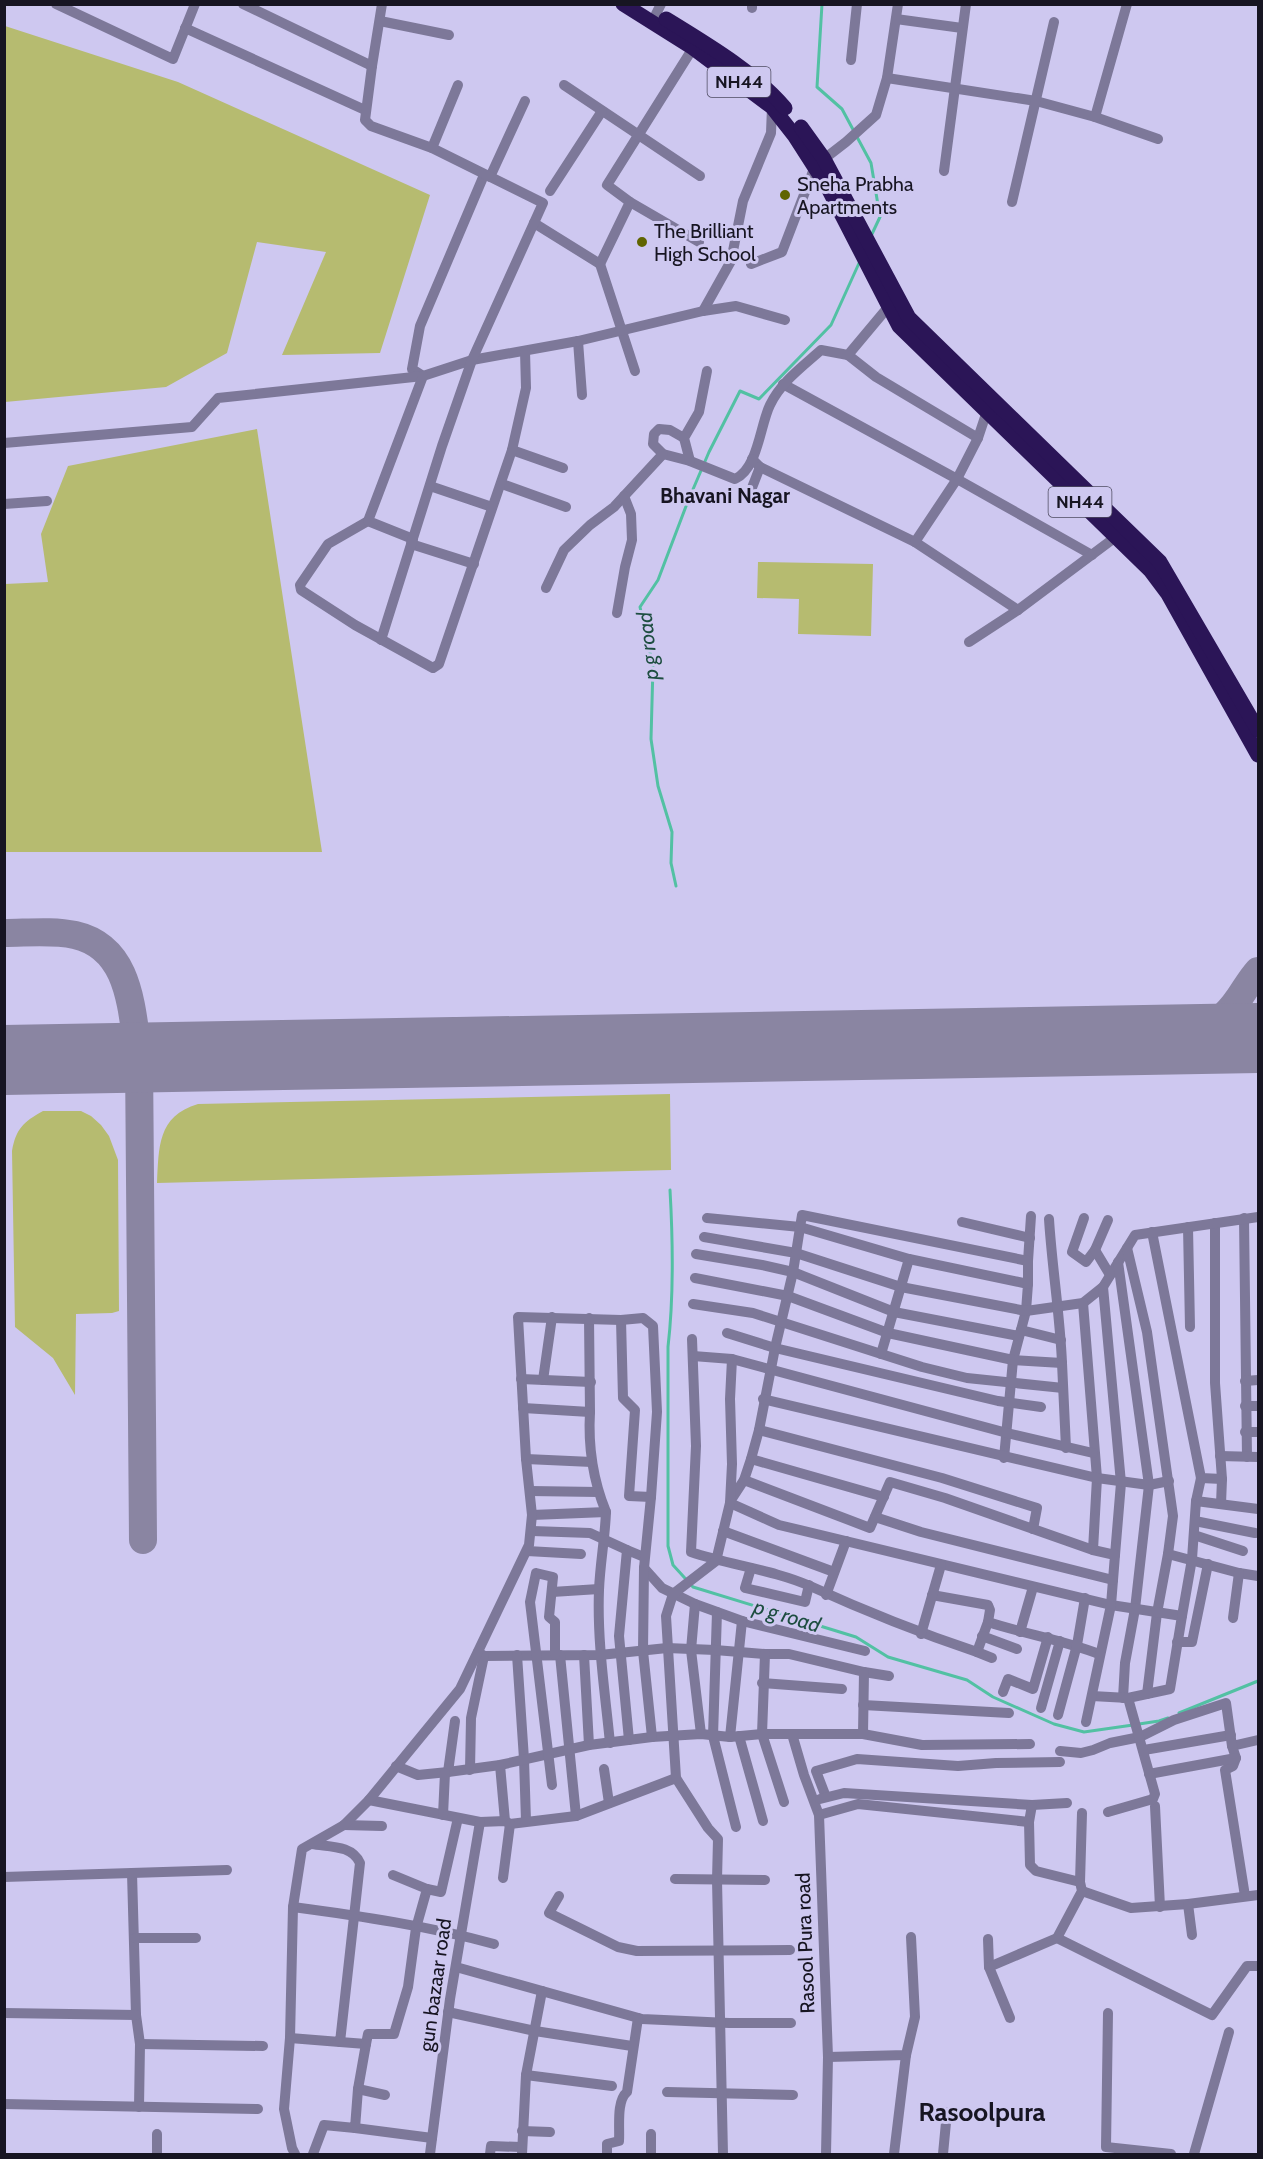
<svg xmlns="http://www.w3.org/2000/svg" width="1263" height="2159" font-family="Cabin,sans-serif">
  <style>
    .green { fill: #b6bb70 }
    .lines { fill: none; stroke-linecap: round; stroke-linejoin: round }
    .stream { stroke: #52c1a3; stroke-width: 3 }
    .taxiway { stroke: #8a85a2; stroke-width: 28 }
    .runway { stroke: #8a85a2; stroke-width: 70 }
    .minor { stroke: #7d7899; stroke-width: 10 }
    .highway { stroke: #2b1557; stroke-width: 15 }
    .poi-dot { fill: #606400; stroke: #cec8f0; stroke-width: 2 }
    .labels { text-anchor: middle; stroke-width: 6; stroke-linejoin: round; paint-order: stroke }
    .shield { fill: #cec8f0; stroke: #4e4b60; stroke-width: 1.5 }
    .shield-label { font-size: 18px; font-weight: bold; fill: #171522 }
    .poi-label { font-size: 20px; fill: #171522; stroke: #cec8f0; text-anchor: start }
    .street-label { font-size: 20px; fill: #171522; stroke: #cec8f0 }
    .neighbourhood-label { font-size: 21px; font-weight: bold; fill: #171522; stroke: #cec8f0 }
    .water-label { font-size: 21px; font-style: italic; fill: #1d4d40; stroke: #cec8f0 }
    .district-label { font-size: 26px; font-weight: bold; fill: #171522; stroke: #cec8f0 }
  </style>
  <rect width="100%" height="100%" fill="#cec8f0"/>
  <g class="green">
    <polygon points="5,26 178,82 430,195 380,353 282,355 326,252 257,242 227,353 166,387 5,402"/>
    <polygon points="257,429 322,852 5,852 5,584 48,582 41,534 68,466"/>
    <polygon points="758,562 873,564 871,636 798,634 799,599 757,598"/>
    <path d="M 670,1094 L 671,1170 L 157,1183 C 159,1148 157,1116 198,1104 Z"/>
    <path d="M 43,1111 L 81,1111 L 91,1116 L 101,1125 L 109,1136 L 118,1160 L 119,1311 L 112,1313 L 76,1314 L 75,1395 L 53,1358 L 15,1327 L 12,1151 C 16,1129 23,1122 43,1111 Z"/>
  </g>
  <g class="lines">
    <g class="stream">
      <polyline points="822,4 817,87 842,109 871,163 880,217 871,236"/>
      <polyline points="676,886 671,863 672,832 658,786 651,739 653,666 640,607 658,580 688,501 709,452 740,391 759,399 831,325 860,261"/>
      <path d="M 670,1190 C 673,1242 674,1295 668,1347 L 668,1546 L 673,1565 L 693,1587 L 856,1637 L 888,1657 L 967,1680 L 993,1697 L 1054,1724 L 1084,1732 L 1133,1725"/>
      <polyline points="1179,1713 1258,1681"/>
      <polyline points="1139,1724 1159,1721 1168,1718"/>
    </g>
    <g class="taxiway">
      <path d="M 4,933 C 27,933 52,930 75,935 C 132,948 131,1011 139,1058 L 143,1540"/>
      <path d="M 1189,1039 C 1211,1029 1226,1017 1239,998 C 1246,988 1250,980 1258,971"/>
      <polyline points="1182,1041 1258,1053"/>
      <polyline points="4,1067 22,1060"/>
    </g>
    <polyline class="runway" points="4,1060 1258,1038"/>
    <g class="minor">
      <polyline points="56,4 173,59 195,4"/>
      <polyline points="243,4 372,66"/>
      <polyline points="752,8 752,4"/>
      <polyline points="656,14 661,4"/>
      <polyline points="896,19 962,28"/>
      <polyline points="380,21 449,35"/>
      <polyline points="185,28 365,110"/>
      <polyline points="693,48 607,185 630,202 699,242"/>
      <polyline points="851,60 857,4"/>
      <polyline points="887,78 1036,101 1095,117 1158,139"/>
      <polyline points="564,85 700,176"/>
      <polyline points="1095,117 1127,4"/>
      <polyline points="432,148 458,85"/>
      <polyline points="944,171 966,4"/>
      <polyline points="490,177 525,101"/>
      <polyline points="550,191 602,111"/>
      <polyline points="1012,202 1054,22"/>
      <polyline points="534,223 600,264 630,202"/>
      <polyline points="600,264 635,371"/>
      <polyline points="751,264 782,252 815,166 846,142 876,115 887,78 898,4"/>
      <polyline points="703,311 731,261 743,201 771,133 772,107"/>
      <polyline points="578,341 582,395"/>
      <polyline points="848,355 876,377 978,438 987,411"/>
      <polyline points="423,376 412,369 420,326 484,175"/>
      <polyline points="783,384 957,479 978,438"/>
      <path d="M 684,438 L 670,430 L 659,429 L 654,434 L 653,444 L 663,454 L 690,461 L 735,479 C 758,469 760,425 770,405 C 781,382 802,367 821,350 L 848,355 L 889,306"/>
      <polyline points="4,443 192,427 218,398 423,376 472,360 578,341 703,311 736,306 785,320"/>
      <polyline points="512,450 563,468"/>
      <polyline points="752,459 760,467 915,542 1018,610"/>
      <polyline points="690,461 684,438 699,412 707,371"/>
      <polyline points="502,484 566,507"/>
      <polyline points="430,486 492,507"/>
      <polyline points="748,498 760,467"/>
      <polyline points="4,504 47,501"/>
      <polyline points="368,521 328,544 300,585 301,590 355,625 433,668 439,664 512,450 526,388 525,351"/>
      <polyline points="413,539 368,521 423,376"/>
      <polyline points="915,542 957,479 1092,555"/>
      <polyline points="411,544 474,564"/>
      <polyline points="546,588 564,550 590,525 614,507 663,454"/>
      <polyline points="617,613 625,567 632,540 631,514 624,496"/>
      <polyline points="381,640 442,446 472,360 543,203 432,148 371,126 365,120 372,66 382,4"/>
      <polyline points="969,642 1018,610 1117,536"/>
      <polyline points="707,1218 800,1227 909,1259 1028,1284 1026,1311 1013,1360 1004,1458"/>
      <polyline points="1084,1218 1072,1252 1086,1262 1095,1250 1108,1220"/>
      <polyline points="1244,1218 1247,1457"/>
      <polyline points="962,1222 1030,1238"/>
      <polyline points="1215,1223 1215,1383 1222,1479 1221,1504"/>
      <polyline points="1188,1227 1190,1327"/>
      <polyline points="1152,1232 1201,1478 1222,1479"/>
      <polyline points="704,1237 796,1253 901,1287 1026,1311 1083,1303 1103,1287 1135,1235 1258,1217"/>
      <polyline points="1127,1248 1147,1332 1173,1516 1168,1554 1157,1613 1147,1694"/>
      <polyline points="1095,1250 1110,1275"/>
      <polyline points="696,1254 762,1265 793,1272 894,1312 1019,1336 1021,1330 1061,1340"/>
      <polyline points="1028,1261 1031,1216"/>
      <polyline points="1118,1262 1149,1485 1135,1609 1125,1663 1123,1698"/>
      <path d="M 695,1278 L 788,1296 L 888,1333 L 1013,1360 L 1062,1363 C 1060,1315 1052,1267 1049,1219"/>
      <polyline points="1028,1284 1028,1261 802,1215 793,1272 775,1348 998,1401 1041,1407"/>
      <polyline points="1103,1287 1121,1483 1115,1555"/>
      <polyline points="1083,1303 1097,1478 1093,1550"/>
      <polyline points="693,1304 753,1313 922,1367 967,1378 1063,1388"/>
      <polyline points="621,1320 623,1398 635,1410 629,1496 651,1497"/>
      <polyline points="727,1333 775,1348 759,1430 751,1459 744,1480 731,1500"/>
      <path d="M 692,1339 L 696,1446 L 691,1552 C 729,1565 774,1570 810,1586 C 865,1611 920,1633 977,1652 L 988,1622 C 1025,1634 1063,1640 1099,1654"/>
      <polyline points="881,1354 909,1259"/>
      <polyline points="693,1356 732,1359 1007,1433 1093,1453"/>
      <polyline points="1062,1363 1066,1448"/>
      <polyline points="521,1379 591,1382"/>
      <polyline points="543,1380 552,1317"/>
      <polyline points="1245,1381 1258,1380"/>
      <polyline points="763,1399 1097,1478 1149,1485 1169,1481"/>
      <polyline points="1245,1406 1258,1406"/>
      <polyline points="523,1408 590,1412 589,1318"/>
      <path d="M 590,1412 C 588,1446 593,1480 606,1512"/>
      <polyline points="759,1430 942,1478 1037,1508 1033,1529"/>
      <polyline points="1245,1432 1258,1432"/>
      <polyline points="1220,1456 1258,1457"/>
      <polyline points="526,1459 592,1462"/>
      <polyline points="751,1459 884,1497"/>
      <polyline points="744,1480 870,1528 890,1482 945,1498 1093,1550 1115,1555 1111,1605 1182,1616 1170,1689 1128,1698 1092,1696"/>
      <polyline points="530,1491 598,1492"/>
      <polyline points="1196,1501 1201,1478"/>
      <polyline points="730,1503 779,1525 1111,1605 1086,1722"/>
      <path d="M 532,1515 L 606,1512 C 605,1538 600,1564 599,1590 C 597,1641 605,1692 610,1743"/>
      <polyline points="875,1517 921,1532 1113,1580"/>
      <polyline points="1195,1521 1255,1533"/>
      <polyline points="532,1531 590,1533 627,1550"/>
      <polyline points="723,1531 834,1572"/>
      <polyline points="1194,1535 1243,1551"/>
      <polyline points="527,1551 581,1554"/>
      <polyline points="1168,1554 1239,1573 1258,1576"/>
      <polyline points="644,1568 662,1588 695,1604 742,1621 865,1651"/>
      <polyline points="751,1568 745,1588 805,1602 809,1585"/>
      <polyline points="552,1592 599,1589"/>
      <polyline points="826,1595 846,1541"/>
      <polyline points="932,1595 988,1605 990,1610 988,1622"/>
      <polyline points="695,1604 691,1650 701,1734"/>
      <polyline points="717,1612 713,1736 736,1827"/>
      <polyline points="1182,1616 1192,1559 1196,1501 1258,1509"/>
      <polyline points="1233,1618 1239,1573"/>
      <polyline points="1020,1632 1033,1587"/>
      <polyline points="921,1634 941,1565"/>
      <polyline points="982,1636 1017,1649"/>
      <polyline points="1177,1642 1192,1642 1208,1564"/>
      <polyline points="478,1652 484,1656 600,1655 667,1648 715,1650 765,1654 789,1654 864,1672 889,1676"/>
      <polyline points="977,1652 992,1658"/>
      <polyline points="765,1654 762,1734 784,1802"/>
      <polyline points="517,1655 524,1759 526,1821"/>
      <polyline points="560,1655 576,1816"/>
      <polyline points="584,1655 589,1745"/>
      <polyline points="762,1683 842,1689"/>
      <polyline points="1003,1692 1008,1679 1033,1689 1048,1637"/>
      <polyline points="863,1705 1009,1713"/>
      <polyline points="1041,1708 1060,1641"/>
      <polyline points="1058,1715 1077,1645 1085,1598"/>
      <polyline points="792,1734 804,1775 819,1815 828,2057 826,2154"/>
      <polyline points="863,1734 864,1672"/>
      <polyline points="739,1736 763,1821"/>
      <polyline points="730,1737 742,1621"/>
      <polyline points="629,1740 619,1636 627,1550 644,1557"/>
      <polyline points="1232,1746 1258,1740"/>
      <polyline points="1144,1750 1231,1735"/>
      <polyline points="1060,1751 1081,1753 1093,1750 1110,1743 1140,1737 1174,1720 1226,1703 1232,1746 1236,1758 1233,1766 1225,1770 1245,1896"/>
      <polyline points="500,1765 505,1821"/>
      <polyline points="396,1766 418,1775 448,1772 500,1765 589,1745 652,1737 701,1734 730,1737 762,1734 863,1734 922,1745 1030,1744"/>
      <polyline points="604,1769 609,1803"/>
      <polyline points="470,1770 471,1718 484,1656"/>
      <polyline points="448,1772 455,1721"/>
      <polyline points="1149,1774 1236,1758"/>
      <polyline points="552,1785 530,1602 536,1573 553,1577 549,1617 555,1622 555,1655"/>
      <polyline points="826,1797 816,1771 857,1759 958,1766 996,1763 1060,1762"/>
      <polyline points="820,1799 844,1793 1032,1805 1067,1803"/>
      <polyline points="369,1800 480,1822 505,1821 510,1824 576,1816 676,1778"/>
      <polyline points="1032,1805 1029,1822 1030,1865 1036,1871 1080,1882"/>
      <polyline points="1155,1806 1160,1907"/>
      <polyline points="1108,1812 1153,1799 1155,1794 1128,1698"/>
      <polyline points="443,1815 445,1773"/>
      <polyline points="819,1815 858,1804 1029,1822"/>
      <polyline points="344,1825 382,1826"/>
      <polyline points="132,1873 136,2015 140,2044 139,2107"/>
      <polyline points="4,1877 227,1870"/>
      <polyline points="503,1878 510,1824"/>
      <polyline points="675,1879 765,1880"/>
      <polyline points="427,1889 441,1892 458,1818"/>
      <polyline points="1082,1891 1131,1908 1188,1904 1258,1895"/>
      <polyline points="559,1896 549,1913 618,1947 637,1951 790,1950"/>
      <polyline points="1188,1904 1192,1935"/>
      <path d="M 293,1907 C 360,1916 429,1926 494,1944"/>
      <polyline points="135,1938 196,1938"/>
      <polyline points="1057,1938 1212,2015 1247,1966 1258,1966"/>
      <polyline points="988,1939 989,1967"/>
      <polyline points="456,1967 642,2019 729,2023 791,2023"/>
      <polyline points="448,2012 535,2031 632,2046"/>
      <polyline points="4,2013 136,2015"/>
      <polyline points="1108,2013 1106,2147 1171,2154"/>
      <polyline points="1010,2018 989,1967 1057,1938 1082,1891 1080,1882 1082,1813"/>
      <path d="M 290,2038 L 340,2042 L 360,1863 C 352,1845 330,1847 312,1844"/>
      <polyline points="340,2042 366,2044 368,2034 394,2034 408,1987 416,1928 427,1889 393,1875"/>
      <polyline points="140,2044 263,2046"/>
      <polyline points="828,2057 906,2055 915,2017 911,1937"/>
      <polyline points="526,2075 612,2086"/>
      <polyline points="358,2089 385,2095"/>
      <polyline points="667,2092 793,2095"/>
      <polyline points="4,2104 258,2109"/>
      <polyline points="355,2128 432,2138"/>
      <polyline points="522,2131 550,2132"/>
      <polyline points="651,2134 651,2154"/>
      <polyline points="157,2154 157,2134"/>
      <polyline points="295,2154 292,2148 284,2109 290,2038 293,1907 302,1849 344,1825 369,1800 460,1689 529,1545 532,1515 526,1459 518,1317 621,1320 643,1318 653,1326 657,1412 651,1497 644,1568 643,1651 652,1737"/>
      <polyline points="313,2154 324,2125 355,2128 358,2089 366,2044"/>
      <polyline points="430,2154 450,1999 480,1822"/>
      <polyline points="490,2154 491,2146 521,2147"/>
      <polyline points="522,2154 526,2075 542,1991"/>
      <path d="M 607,2154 L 607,2144 L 619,2141 C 620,2128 616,2101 627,2092 L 638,2018"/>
      <polyline points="723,2154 717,1880 718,1839 708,1828 676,1778 666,1616 673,1594 716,1561 730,1503 732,1464 730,1399 732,1359"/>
      <polyline points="894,2154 906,2055"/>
      <polyline points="943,2154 947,2112"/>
      <polyline points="1194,2154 1229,2032"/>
    </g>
    <g class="highway">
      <polyline points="623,4 693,48 772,107 794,135 828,188 899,326 1150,570 1168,594 1258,755"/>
      <path d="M 666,19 C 705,43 756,73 785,108"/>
      <polyline points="801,127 824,159 909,318 1160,562 1258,730"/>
    </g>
  </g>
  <g class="poi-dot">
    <circle cx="785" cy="195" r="6"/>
    <circle cx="642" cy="242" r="6"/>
  </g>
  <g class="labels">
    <g class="shield">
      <rect x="707.5" y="67" width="63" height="30" rx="4.5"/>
      <rect x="1048.5" y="487" width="63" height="30" rx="4.5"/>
    </g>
    <g class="shield-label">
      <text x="739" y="88">NH44</text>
      <text x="1080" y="508">NH44</text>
    </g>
    <g class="poi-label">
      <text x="797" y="191">Sneha Prabha<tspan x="797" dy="23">Apartments</tspan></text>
      <text x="654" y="238">The Brilliant<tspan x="654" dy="23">High School</tspan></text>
    </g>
    <g class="street-label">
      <text transform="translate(805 1943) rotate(-92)" y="7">Rasool Pura road</text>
      <text transform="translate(435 1985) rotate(-82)" y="7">gun bazaar road</text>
    </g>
    <g class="neighbourhood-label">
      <text x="725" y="503">Bhavani Nagar</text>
    </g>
    <g class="water-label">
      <text transform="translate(648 646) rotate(-96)" y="7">p g road</text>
      <text transform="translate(787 1616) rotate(17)" y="7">p g road</text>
    </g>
    <g class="district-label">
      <text x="982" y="2121">Rasoolpura</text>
    </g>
  </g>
  <rect width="1263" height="2159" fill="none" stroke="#171522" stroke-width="12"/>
</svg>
